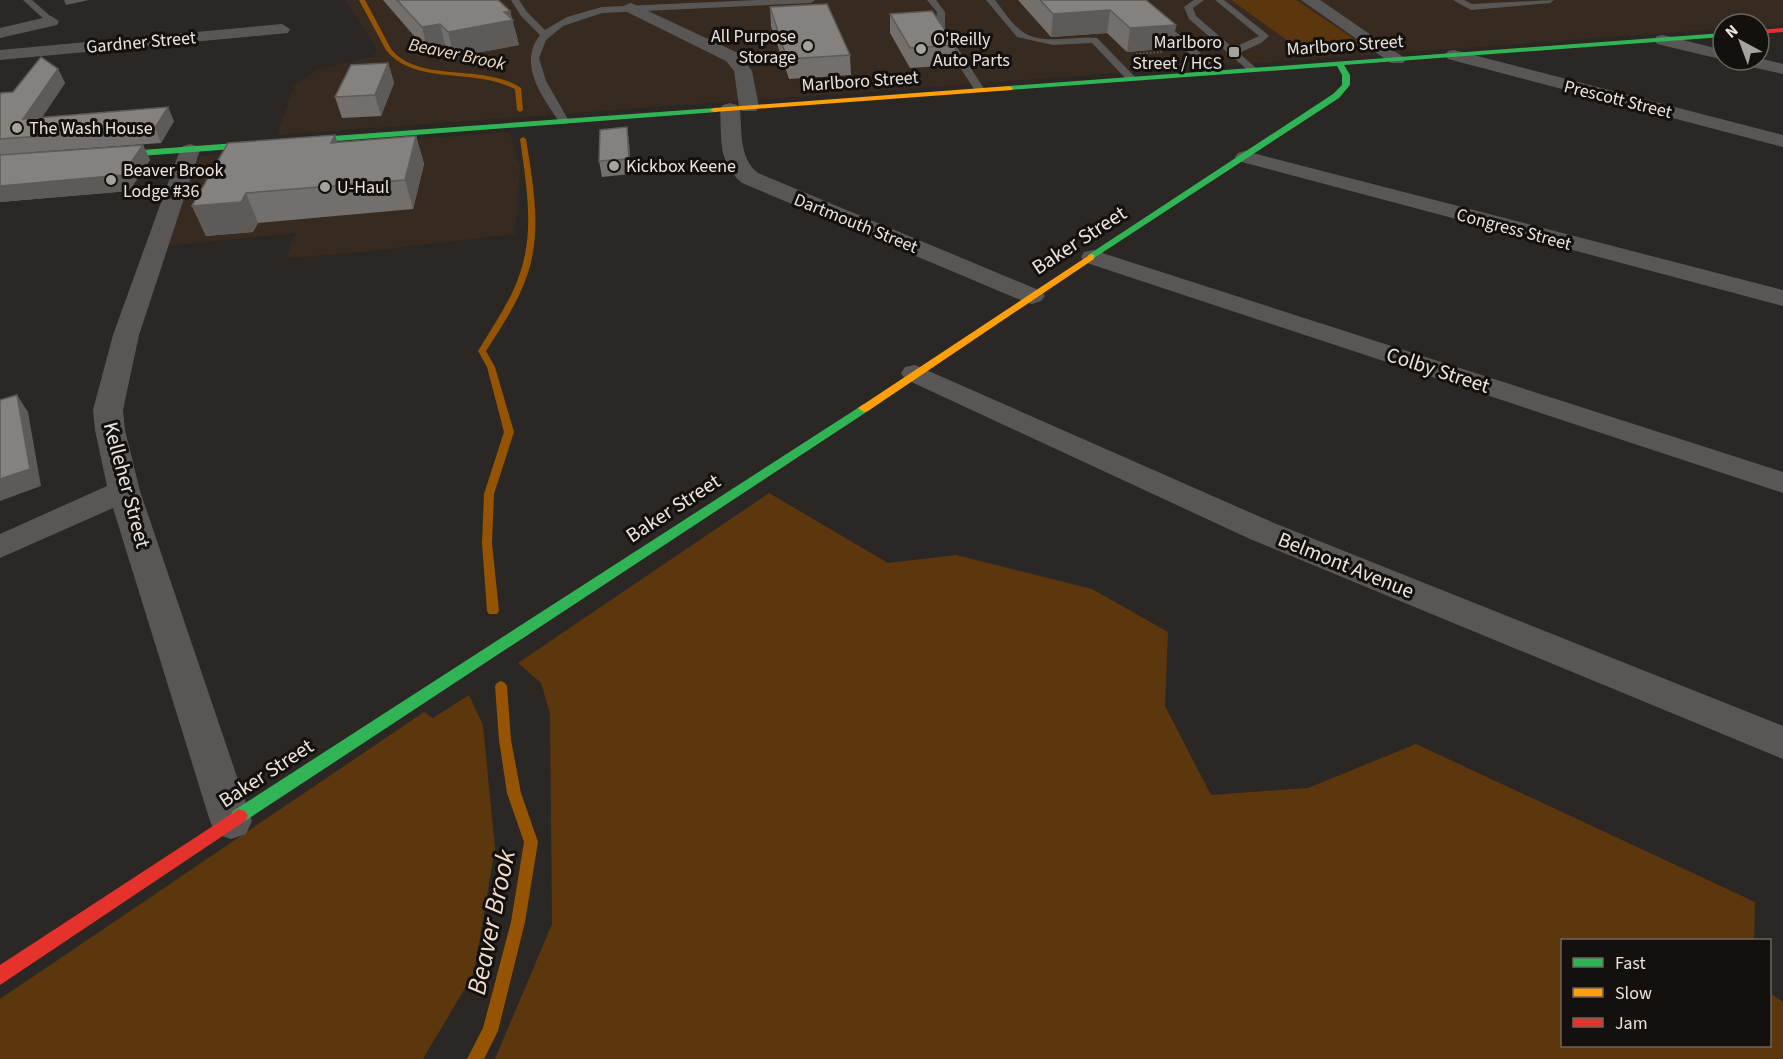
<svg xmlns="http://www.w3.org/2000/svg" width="1783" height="1059" font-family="'Source Sans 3',sans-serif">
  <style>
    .built { fill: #372b21 }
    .green { fill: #5c370e }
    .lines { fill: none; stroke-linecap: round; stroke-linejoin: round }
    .stream { fill: #945403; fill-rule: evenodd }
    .path { stroke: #5f5d5b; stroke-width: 2; stroke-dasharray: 1.5 2; stroke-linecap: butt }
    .lane { fill: #595755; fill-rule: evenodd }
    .street { fill: #595755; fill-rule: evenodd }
    .fast { fill: #30b455; fill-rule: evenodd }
    .slow { fill: #ff9f0a; fill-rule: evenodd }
    .jam { fill: #e5322d; fill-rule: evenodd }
    .wall { fill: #726f6c }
    .shaded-wall { fill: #5d5a58 }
    .building { fill: #85817e; stroke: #5d5a58; stroke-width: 1.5 }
    .poi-dot { fill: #a6a29e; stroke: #14100d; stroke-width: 2 }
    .labels { text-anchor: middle; stroke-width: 6; stroke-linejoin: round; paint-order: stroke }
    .far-poi-label { font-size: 18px; fill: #e9e4e0; stroke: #14100d; text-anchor: start }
    .far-street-label { font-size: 18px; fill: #e9e4e0; stroke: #14100d }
    .far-water-label { font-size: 18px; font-style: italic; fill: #f0ddcd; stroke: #14100d }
    .street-label { font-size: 21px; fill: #e9e4e0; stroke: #14100d }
    .near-water-label { font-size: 27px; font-style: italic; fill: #f0ddcd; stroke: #14100d }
  </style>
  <rect width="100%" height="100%" fill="#2a2724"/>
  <g class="built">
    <polygon points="345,0 1783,0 1783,25 1759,27 1759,24 1723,24 1723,29 277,135 294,86 316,70 374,56 377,49"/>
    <polygon points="510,132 520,168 515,234 353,253 286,258 295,233 167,246 199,156"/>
  </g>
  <g class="green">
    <polygon points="1231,0 1296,0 1369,49 1309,56"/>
    <polygon points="769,493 888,563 956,555 1092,589 1168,632 1165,706 1211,795 1308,788 1416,744 1755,902 1754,940 1562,940 1562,1046 1770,1046 1770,993 1783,1002 1783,1059 495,1059 552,924 550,713 541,683 518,663"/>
    <polygon points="469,695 483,725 495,848 474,973 423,1059 0,1059 0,999 424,712 433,718"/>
  </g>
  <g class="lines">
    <g class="stream">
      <path d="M 359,0 L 365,0 L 391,49 C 419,84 485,63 521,88 L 523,110 L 520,112 L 517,110 L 515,89 C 506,85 498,82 488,80 C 455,73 409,79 386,50 Z"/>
      <path d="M 523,137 L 526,139 C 533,183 542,230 528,273 C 519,301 502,326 486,351 L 495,367 L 514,432 L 494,494 L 492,543 L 499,611 L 497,614 L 489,614 L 487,611 L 482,543 L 484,494 L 504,432 L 487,367 L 478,351 C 493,326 511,301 520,273 C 535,230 526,183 520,139 Z"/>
      <polygon points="501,681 505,683 507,686 511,740 521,793 538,842 525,922 498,1031 484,1059 467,1059 483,1028 511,922 524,842 507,793 499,740 495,686 497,683"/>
    </g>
    <polyline class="path" points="1136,54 1162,52"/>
    <g class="lane">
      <polygon points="23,0 32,0 56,21 48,23"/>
      <path d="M 511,0 L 519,0 L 527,12 L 545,30 L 567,17 L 602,7 L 757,0 L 815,0 L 811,3 L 602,13 L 563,26 L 546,40 L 539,58 L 546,81 L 569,121 L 564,124 L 560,123 C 543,97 517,65 540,35 L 521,16 Z"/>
      <polygon points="927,0 936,0 945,12 945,29 985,90 984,92 976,92 935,29 937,12"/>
      <path d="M 986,0 L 995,0 C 1003,10 1012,25 1023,32 C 1042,46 1076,35 1097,38 L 1137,79 L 1128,81 L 1092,43 L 1053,45 L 1017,37 Z"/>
      <polygon points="1130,0 1139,0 1220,70 1220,74 1212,74"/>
      <polygon points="1194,0 1204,0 1193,8 1196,16 1233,48 1259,36 1215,0 1224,0 1267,34 1269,36 1261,43 1239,53 1256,68 1256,72 1250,72 1189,19 1184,7"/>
      <polygon points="1453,0 1464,0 1472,4 1554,0 1550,3 1471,10"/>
    </g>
    <g class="street">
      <polygon points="1301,0 1320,0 1406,59 1403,63 1391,63"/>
      <polygon points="631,3 738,53 752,71 759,107 756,111 742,111 739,107 734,71 726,61 625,11 623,8 625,5"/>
      <polygon points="51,16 59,21 57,25 0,38 0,28"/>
      <polygon points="282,24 290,29 288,33 0,60 0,50"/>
      <polygon points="1663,35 1723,50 1724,60 1657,44 1654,40 1657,36"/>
      <polygon points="1454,50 1783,135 1783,147 1448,59 1445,55 1448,51"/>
      <polygon points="1759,58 1783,64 1783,74 1737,64 1734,60"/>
      <path d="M 730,103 L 737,105 L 740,109 C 742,132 739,158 758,173 L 1041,291 L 1045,296 L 1041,301 L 1032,304 L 1023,301 L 742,183 C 717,161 722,140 720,109 L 723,105 Z"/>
      <polygon points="190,144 197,146 200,150 139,335 123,410 125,430 140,491 252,821 246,834 231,839 216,834 210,821 113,508 0,558 0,534 107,486 95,430 93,410 113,335 180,150 183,146"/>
      <polygon points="1245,151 1783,290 1783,306 1238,161 1235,157 1238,153"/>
      <polygon points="1093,250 1783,472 1783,493 1084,262 1081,257 1084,252"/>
      <polygon points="915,365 1274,523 1783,726 1783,759 1250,539 905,379 901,373 905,367"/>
    </g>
    <g class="fast">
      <polygon points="1723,33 1723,37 1344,65 1350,75 1350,85 1339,98 1091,260 1088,259 1088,255 1333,94 1342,85 1342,75 1337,66 1009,90 1005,88 1009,86"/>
      <polygon points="714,108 718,110 717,112 101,159 97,156 101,153"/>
      <polygon points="864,404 868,405 870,408 868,411 245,821 239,823 233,821 230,816 233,811"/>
    </g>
    <g class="slow">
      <polygon points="1009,86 1013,88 1012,90 714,112 710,110 714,108"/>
      <polygon points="1091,254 1094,255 1094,259 868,411 864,412 858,408"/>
    </g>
    <g class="jam">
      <polygon points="1783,28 1783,32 1759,34 1759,30"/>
      <polygon points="239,809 245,811 248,816 245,821 0,985 0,965"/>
    </g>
  </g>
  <g class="wall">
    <polygon points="383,0 498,0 510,11 519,45 454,57 446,49 428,52"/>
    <polygon points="1018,0 1146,0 1176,25 1172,48 1127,52 1107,33 1051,37"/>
    <polygon points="770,7 850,55 851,75 789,79 771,26"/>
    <polygon points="890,14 955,45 954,65 910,68 890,33"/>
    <polygon points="388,63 394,83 381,116 342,118 335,97"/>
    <polygon points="58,69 65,83 42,117 174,121 161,143 20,153 143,145 150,160 129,191 0,202 0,95 13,92"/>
    <polygon points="627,127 629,142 631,174 602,177 599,161"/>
    <polygon points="416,136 424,164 413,209 258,223 253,232 206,236 192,206 337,142"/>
  </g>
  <g class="shaded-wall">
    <polygon points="64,0 89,0 66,5"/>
    <polygon points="1110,10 1107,33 1051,37 1053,14"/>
    <polygon points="510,11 519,45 454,57 448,32 504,12"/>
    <polygon points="440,24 446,49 428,52 422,27"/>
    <polygon points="1176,25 1172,48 1127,52 1130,28"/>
    <polygon points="388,63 394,83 381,116 375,95"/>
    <polygon points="58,69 65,83 31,134 23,119"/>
    <polygon points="168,107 174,121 161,143 155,128"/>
    <polygon points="627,127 629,142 631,174 629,159"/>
    <polygon points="335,135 344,163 331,143"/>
    <polygon points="416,136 424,164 413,209 405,180"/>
    <polygon points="143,145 150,160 129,191 0,202 0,186"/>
    <polygon points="246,193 258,223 253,232 206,236 192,206"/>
    <polygon points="17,395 28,412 41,486 0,501 0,479"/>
  </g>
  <g class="building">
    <polygon points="397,0 498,0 510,11 504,12 513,20 448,32 440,24 422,27"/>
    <polygon points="1040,0 1146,0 1176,25 1130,28 1110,10 1053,14"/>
    <polygon points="827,4 850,55 787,59 770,7"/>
    <polygon points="932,11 955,45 910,48 890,14"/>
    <polygon points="41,57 58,69 23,119 168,107 155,128 0,139 0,95 1,93 13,92"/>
    <polygon points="388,63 375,95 335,97 351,65"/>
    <polygon points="627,127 629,159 599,161 600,130"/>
    <polygon points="335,135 331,143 416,136 405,180 246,193 241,202 192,206 228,143"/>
    <polygon points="143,145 122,175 0,186 0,155"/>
    <polygon points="17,395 30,469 0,479 0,400"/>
  </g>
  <g class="poi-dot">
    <circle cx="808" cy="46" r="6"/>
    <circle cx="921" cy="49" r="6"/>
    <rect x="1228" y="46" width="12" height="12" rx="3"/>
    <circle cx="17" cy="128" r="6"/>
    <circle cx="614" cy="166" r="6"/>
    <circle cx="111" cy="180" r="6"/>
    <circle cx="325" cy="187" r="6"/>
  </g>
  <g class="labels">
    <g class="far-poi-label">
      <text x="796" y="42" text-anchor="end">All Purpose<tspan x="796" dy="21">Storage</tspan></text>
      <text x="933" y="45">O'Reilly<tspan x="933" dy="21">Auto Parts</tspan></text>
      <text x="1222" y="48" text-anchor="end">Marlboro<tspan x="1222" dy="21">Street / HCS</tspan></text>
      <text x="29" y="134">The Wash House</text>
      <text x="626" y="172">Kickbox Keene</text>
      <text x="123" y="176">Beaver Brook<tspan x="123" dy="21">Lodge #36</tspan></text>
      <text x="337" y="193">U-Haul</text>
    </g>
    <g class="far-street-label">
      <text transform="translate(141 42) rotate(-5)" y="6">Gardner Street</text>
      <text transform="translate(1345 45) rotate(-4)" y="6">Marlboro Street</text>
      <text transform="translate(860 81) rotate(-4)" y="6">Marlboro Street</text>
      <text transform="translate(1618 99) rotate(14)" y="6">Prescott Street</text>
      <text transform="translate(856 223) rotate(22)" y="6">Dartmouth Street</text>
      <text transform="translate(1514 229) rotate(15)" y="6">Congress Street</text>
    </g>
    <g class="far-water-label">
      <text transform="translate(457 54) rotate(12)" y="6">Beaver Brook</text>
    </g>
    <g class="street-label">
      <text transform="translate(1079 240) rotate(-33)" y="7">Baker Street</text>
      <text transform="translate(1438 370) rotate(18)" y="7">Colby Street</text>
      <text transform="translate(127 485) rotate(75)" y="7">Kelleher Street</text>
      <text transform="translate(673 508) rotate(-33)" y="7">Baker Street</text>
      <text transform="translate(1346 565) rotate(22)" y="7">Belmont Avenue</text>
      <text transform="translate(266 773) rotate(-33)" y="7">Baker Street</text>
    </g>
    <g class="near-water-label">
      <text transform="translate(491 922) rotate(-78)" y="9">Beaver Brook</text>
    </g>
  </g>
  <rect x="1561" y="939" width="210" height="108" fill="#14100d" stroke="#696561" stroke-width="1.5"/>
  <rect x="1573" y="958" width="30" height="9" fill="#30b455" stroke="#696561" stroke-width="1.5"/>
  <text x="1615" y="969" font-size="18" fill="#e9e4e0">Fast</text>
  <rect x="1573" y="988" width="30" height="9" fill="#ff9f0a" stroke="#696561" stroke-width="1.5"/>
  <text x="1615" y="999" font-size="18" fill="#e9e4e0">Slow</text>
  <rect x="1573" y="1018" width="30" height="9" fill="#e5322d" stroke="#696561" stroke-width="1.5"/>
  <text x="1615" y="1029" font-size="18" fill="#e9e4e0">Jam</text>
  <g transform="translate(1741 42) rotate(319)"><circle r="28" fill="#14100d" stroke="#696561" stroke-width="1.5"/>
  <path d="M0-4.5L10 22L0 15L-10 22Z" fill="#a6a29e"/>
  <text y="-9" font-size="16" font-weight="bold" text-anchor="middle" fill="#e9e4e0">N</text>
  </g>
</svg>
